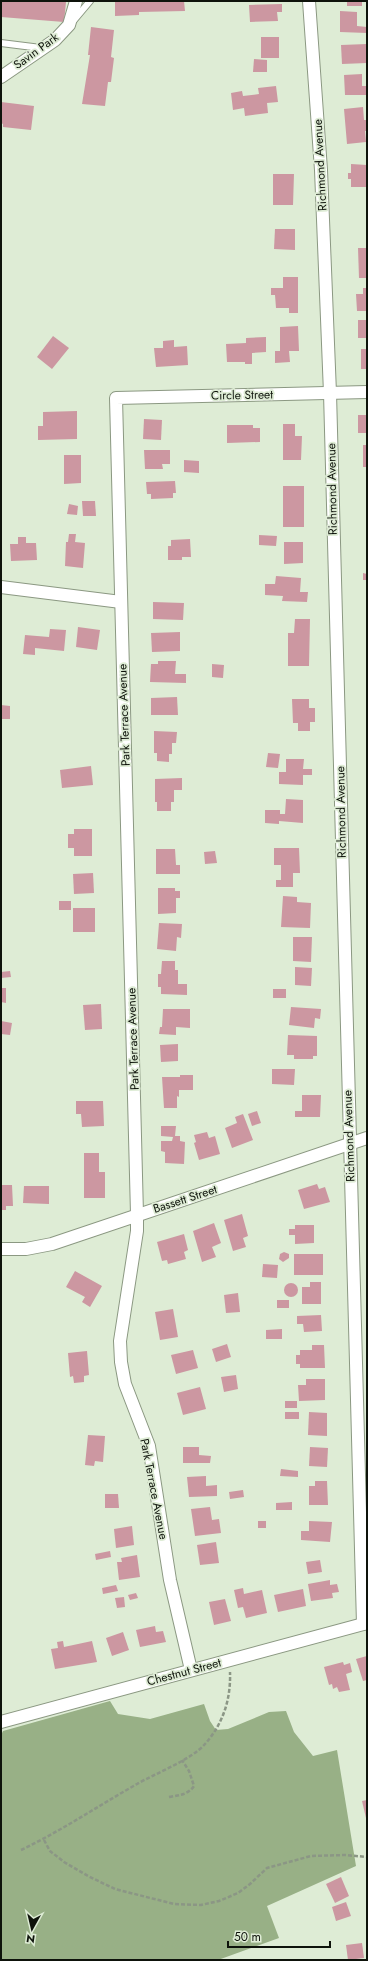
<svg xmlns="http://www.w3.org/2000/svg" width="368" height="1961" font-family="Jost,sans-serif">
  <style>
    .forest { fill: #98b086 }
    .building { fill: #cc97a1 }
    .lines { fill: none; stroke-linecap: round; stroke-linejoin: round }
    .lane-casing { stroke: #8b9882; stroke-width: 8 }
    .street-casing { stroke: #8b9882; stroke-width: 14 }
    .path { stroke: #8b9685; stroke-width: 2.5; stroke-dasharray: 4 2; stroke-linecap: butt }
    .lane { stroke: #fff; stroke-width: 6 }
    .street { stroke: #fff; stroke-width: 12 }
    .labels { text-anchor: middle; stroke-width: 3.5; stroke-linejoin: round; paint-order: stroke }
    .street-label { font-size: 12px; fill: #0e130b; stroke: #deecd5 }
  </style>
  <rect width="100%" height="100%" fill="#deecd5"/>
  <polygon class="forest" points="110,1701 118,1714 150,1719 204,1704 210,1721 216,1730 228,1729 269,1712 286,1711 294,1732 313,1756 337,1750 356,1866 267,1906 279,1938 218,1960 1,1960 1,1735 3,1731"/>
  <g class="building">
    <polygon points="1,1 66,2 64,22 1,17"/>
    <polygon points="115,1 184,1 185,11 139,12 139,15 115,16"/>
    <rect x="347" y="1" width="15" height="5"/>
    <polygon points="282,4 282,12 277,12 278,21 250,22 249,5"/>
    <polygon points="340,11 357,12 357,26 367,27 367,33 340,32"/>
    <polygon points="91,27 114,30 111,57 114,58 111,82 108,82 105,106 82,104 90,55 88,55"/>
    <rect x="261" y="37" width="18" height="21"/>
    <polygon points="367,44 367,63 342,64 341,45"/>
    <polygon points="254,59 267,60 267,72 253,72"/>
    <polygon points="362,74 362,86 367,86 367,95 345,95 344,75"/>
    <polygon points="276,86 278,102 267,103 268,113 245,116 244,108 233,110 231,93 242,91 243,96 259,94 258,88"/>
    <polygon points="1,102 34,106 31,130 3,127 3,124 1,123"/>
    <polygon points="363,107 364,120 367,120 367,131 365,131 366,142 347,144 344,109"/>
    <polygon points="351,164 367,165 367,187 351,187 351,179 348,179 348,173 351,173"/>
    <polygon points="273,174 294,174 293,205 273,205"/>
    <polygon points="275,229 295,229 295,250 274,249"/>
    <polygon points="358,248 367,248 367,278 359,278"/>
    <polygon points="283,277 298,277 298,313 289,313 289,308 276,308 275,295 271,295 271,288 283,288"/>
    <polygon points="363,288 367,288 367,311 357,311 356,294 363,294"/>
    <rect x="358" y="320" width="9" height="18"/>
    <polygon points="298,326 299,351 289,351 290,362 275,363 275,351 280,351 280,327"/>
    <polygon points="53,336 69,348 52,369 37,357"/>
    <polygon points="266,337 266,352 252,353 252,364 245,364 245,362 227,362 226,344 246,343 246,338"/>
    <polygon points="174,340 174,347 187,346 188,365 156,367 154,348 163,348 163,341"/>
    <rect x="361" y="349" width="6" height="20"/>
    <polygon points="77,411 77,439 38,440 38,426 43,426 43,412"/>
    <rect x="358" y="415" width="9" height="18"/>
    <polygon points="144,419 162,420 161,440 143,439"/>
    <polygon points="283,424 295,424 295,436 302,436 301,460 283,460"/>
    <polygon points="227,425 253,425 253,428 260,428 260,442 227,443"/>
    <rect x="363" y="445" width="4" height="22"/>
    <polygon points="144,450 170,450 170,464 162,464 163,469 145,469"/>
    <polygon points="64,455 81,455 81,483 64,484"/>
    <polygon points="184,460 199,461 199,473 184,472"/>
    <polygon points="175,481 176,493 173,493 173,498 151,499 151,494 147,494 146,482"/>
    <rect x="283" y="486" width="21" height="41"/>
    <polygon points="82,501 95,501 96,516 83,516"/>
    <polygon points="69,504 78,506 77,515 67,514"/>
    <polygon points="69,534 76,534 75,542 85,543 83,568 65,566 66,542 68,542"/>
    <polygon points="259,535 277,536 276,546 259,545"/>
    <polygon points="18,537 26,537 26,543 36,543 37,560 11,561 10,544 18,544"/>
    <polygon points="190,539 191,557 182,557 182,560 168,560 168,546 171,546 171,540"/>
    <polygon points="284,542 303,542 303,563 284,564"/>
    <polygon points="363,573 367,574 367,580 363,580"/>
    <polygon points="276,576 301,578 300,592 308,592 307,602 282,601 283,596 265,595 265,584 275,584"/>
    <polygon points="153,602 184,603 183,620 153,619"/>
    <polygon points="295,619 310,619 309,666 288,666 288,633 294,633"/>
    <polygon points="78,627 100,630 97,650 76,647"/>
    <polygon points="50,629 66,630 64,651 35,648 35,655 23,654 25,635 49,637"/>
    <polygon points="180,632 180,651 152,652 151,633"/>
    <polygon points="158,661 176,661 175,674 186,674 186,683 150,682 151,664 158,664"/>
    <polygon points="212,664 224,665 223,678 212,677"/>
    <polygon points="177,697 178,715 151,715 151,698"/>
    <polygon points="292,699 309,699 309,708 315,708 315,722 310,722 310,731 298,731 298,723 293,723"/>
    <polygon points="1,705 10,706 10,719 1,719"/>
    <polygon points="154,731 177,732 176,743 172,743 172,754 169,754 169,762 157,761 157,753 154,753"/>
    <polygon points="268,753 280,754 278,768 266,767"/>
    <polygon points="286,759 304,759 303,769 312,769 312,775 303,775 303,785 279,784 279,772 286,772"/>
    <polygon points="91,766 93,785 62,788 60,770"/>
    <polygon points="182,778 182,790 174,790 174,802 171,802 171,811 157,811 157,802 155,802 155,779"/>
    <polygon points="286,799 303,800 303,823 279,821 279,824 265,823 265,810 280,810 280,814 285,814"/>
    <polygon points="74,829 92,829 92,856 74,856 74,848 68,848 68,834 74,834"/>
    <polygon points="274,848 299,848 300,873 293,873 293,887 276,887 276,880 281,880 281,865 274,865"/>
    <polygon points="156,849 175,849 176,865 180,865 180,874 156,874"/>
    <polygon points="215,851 217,863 205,864 204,852"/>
    <polygon points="93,873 94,893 74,894 73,874"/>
    <polygon points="158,888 175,888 175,891 180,891 180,898 176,898 176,913 158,914"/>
    <polygon points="283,896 297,897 297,902 311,903 310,928 281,927"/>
    <rect x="59" y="901" width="12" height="9"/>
    <rect x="73" y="908" width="22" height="24"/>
    <polygon points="159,923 182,924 181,938 177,937 176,951 157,949"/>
    <polygon points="293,937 312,937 311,962 293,961"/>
    <polygon points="162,961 175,961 175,970 178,970 178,984 187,984 187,995 161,994 161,987 158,987 158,974 161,974"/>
    <polygon points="295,967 312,968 311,986 295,985"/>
    <polygon points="10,971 11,977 1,978 1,972"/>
    <polygon points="1,988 6,988 6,1003 1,1002"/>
    <rect x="273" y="989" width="13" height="9"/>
    <polygon points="101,1004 102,1029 85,1030 83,1005"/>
    <polygon points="291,1007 321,1009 320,1019 315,1018 314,1028 289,1025"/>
    <polygon points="163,1009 190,1009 190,1028 176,1027 176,1035 159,1034 160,1027 162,1027"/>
    <polygon points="1,1021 12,1023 10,1035 1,1034"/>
    <polygon points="288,1035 317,1036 317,1056 313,1056 313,1059 294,1059 294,1055 287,1055"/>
    <polygon points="178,1044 178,1061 161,1062 160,1045"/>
    <polygon points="272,1069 295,1069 294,1085 272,1084"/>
    <polygon points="180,1075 193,1075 193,1090 179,1090 179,1097 177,1096 177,1108 164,1108 162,1077 180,1077"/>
    <polygon points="302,1095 321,1095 320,1117 295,1117 295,1111 302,1111"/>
    <polygon points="76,1101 103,1101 104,1126 82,1127 81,1114 76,1114"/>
    <polygon points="257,1111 261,1123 252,1126 248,1114"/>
    <polygon points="243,1114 253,1140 232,1148 225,1128 237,1123 235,1117"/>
    <polygon points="161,1126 176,1126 175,1136 180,1136 180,1141 185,1142 184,1164 165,1163 165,1152 161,1151 161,1141 172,1141 173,1137 161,1136"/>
    <polygon points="207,1132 209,1138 215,1136 220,1154 199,1160 194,1143 196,1142 194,1135"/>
    <polygon points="84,1153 99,1153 99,1172 105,1172 105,1198 84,1198"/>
    <polygon points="317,1184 319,1189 325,1187 330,1202 304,1209 298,1190"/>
    <polygon points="1,1185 12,1185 13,1206 6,1206 6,1210 1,1210"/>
    <polygon points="24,1186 49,1186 49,1204 23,1203"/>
    <polygon points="242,1214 248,1236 243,1238 246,1247 233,1251 224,1220"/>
    <polygon points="214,1223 221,1243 212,1247 216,1257 202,1262 193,1231"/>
    <polygon points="295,1225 314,1225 314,1243 295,1244 295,1235 289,1235 289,1229 295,1229"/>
    <polygon points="184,1234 188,1250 184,1252 186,1259 168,1264 167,1260 162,1261 157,1242"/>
    <polygon points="284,1252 289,1254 289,1258 283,1262 279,1259 280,1254"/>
    <rect x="294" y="1254" width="29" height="21"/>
    <polygon points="263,1264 278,1265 277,1278 262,1277"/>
    <polygon points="75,1271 102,1286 90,1307 82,1302 85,1297 66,1287"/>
    <polygon points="310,1282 321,1282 321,1304 302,1304 302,1287 310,1287"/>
    <circle cx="291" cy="1290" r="7"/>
    <polygon points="238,1293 240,1312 226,1313 224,1295"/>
    <rect x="277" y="1300" width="12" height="8"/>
    <polygon points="173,1309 178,1337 160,1340 155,1312"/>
    <polygon points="321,1315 322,1331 304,1332 303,1324 297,1324 297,1316"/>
    <polygon points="282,1329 282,1339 266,1339 266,1330"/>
    <polygon points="227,1344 231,1357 216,1362 212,1349"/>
    <polygon points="312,1345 324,1345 325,1368 300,1368 300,1364 296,1364 296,1355 300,1355 300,1350 312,1350"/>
    <polygon points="193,1350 198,1368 176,1374 171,1355"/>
    <polygon points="87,1351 89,1375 84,1376 84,1382 74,1383 73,1376 70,1377 68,1353"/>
    <polygon points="236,1375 238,1389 224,1392 221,1377"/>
    <polygon points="306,1379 325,1379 325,1400 299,1401 298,1385 306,1385"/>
    <polygon points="200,1387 206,1409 183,1415 177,1393"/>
    <rect x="285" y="1401" width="12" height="7"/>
    <rect x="285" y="1412" width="14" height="7"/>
    <polygon points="309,1412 327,1413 327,1436 308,1435"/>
    <polygon points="88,1435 105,1436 103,1462 95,1461 94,1466 85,1465"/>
    <polygon points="183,1447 199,1447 199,1455 211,1456 210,1463 183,1463"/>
    <polygon points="310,1447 328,1448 327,1467 309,1466"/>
    <polygon points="281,1469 298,1471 298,1477 280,1476"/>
    <polygon points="206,1476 206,1486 217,1485 217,1496 189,1497 187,1477"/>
    <polygon points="315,1481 327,1481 328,1505 309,1505 309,1486 315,1486"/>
    <polygon points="243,1490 244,1497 230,1499 229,1492"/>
    <polygon points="105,1494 118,1494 119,1508 105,1508"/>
    <polygon points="292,1502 292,1510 276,1510 276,1503"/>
    <polygon points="210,1507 212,1520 219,1519 221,1533 195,1536 191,1509"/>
    <rect x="258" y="1521" width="8" height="7"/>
    <polygon points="309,1521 332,1522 330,1542 301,1540 301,1531 309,1531"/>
    <polygon points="132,1526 134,1545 116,1548 114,1529"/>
    <polygon points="216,1542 219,1563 200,1565 197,1545"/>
    <polygon points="110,1551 111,1557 96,1560 95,1554"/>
    <polygon points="137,1555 140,1577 119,1580 117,1562 122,1562 121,1558"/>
    <polygon points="320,1560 322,1572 308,1574 306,1562"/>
    <polygon points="330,1580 330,1585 337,1584 339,1592 332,1593 333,1598 311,1601 308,1584"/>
    <polygon points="116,1585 118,1591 103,1594 102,1588"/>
    <polygon points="243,1588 244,1594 262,1590 267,1613 246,1618 243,1607 238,1608 234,1590"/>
    <polygon points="303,1589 306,1606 278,1612 274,1595"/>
    <polygon points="136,1593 138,1598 130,1600 128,1595"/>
    <polygon points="124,1597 125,1607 117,1608 115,1598"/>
    <polygon points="225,1599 231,1621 214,1625 209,1602"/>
    <polygon points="155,1626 156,1632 163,1631 166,1642 140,1647 136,1630"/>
    <polygon points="123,1632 129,1650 112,1656 106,1638"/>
    <polygon points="63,1641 64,1647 92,1641 97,1662 55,1669 51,1649 58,1648 57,1642"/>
    <polygon points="367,1656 367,1680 363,1681 356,1659"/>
    <polygon points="343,1662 344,1665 350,1663 352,1672 346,1674 350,1690 339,1692 337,1687 333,1689 332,1684 329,1685 324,1667"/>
    <polygon points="367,1800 367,1818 366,1818 362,1801"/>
    <polygon points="341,1877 349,1896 335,1903 326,1884"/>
    <polygon points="346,1902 351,1916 336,1921 332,1907"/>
    <polygon points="362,1943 364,1958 348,1960 346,1945"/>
  </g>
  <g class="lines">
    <g class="lane-casing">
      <g id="lane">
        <polyline points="74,20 90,1"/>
        <polyline points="1,43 41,48"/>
      </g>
    </g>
    <g class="street-casing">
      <g id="street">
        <polyline points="309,1 321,170 330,393 363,1624"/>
        <polyline points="1,77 55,40 69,25 76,1"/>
        <polyline points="1,587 121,602"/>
        <polyline points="1,1249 26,1249 52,1244 367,1138"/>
        <polyline points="191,1670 170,1580 149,1446 125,1384 121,1362 120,1341 137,1231 137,1214 116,398 367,392"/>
        <polyline points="1,1722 367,1623"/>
      </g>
    </g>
    <g class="path">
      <path d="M 169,1797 C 179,1795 188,1795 194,1786 L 189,1771 L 182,1760"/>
      <polyline points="44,1840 50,1851 64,1862 88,1876 115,1889 174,1904 201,1905 219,1901 238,1893 250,1884 267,1868 311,1856 345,1855 367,1857"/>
      <path d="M 21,1850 C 61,1831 98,1806 137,1784 C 156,1773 191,1760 205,1744 C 223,1724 231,1699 230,1672"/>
    </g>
    <use href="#lane" class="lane"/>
    <use href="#street" class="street"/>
  </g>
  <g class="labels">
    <g class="street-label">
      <text transform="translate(36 51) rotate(-36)" y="4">Savin Park</text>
      <text transform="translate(320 165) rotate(-93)" y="4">Richmond Avenue</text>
      <text transform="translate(242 395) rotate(-1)" y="4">Circle Street</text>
      <text transform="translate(332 489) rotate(-91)" y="4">Richmond Avenue</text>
      <text transform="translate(124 715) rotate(-92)" y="4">Park Terrace Avenue</text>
      <text transform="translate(341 812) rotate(-91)" y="4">Richmond Avenue</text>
      <text transform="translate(133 1039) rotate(-92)" y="4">Park Terrace Avenue</text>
      <text transform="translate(349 1136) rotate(-92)" y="4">Richmond Avenue</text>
      <text transform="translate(185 1199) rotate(-18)" y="4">Bassett Street</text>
      <text transform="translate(154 1489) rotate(79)" y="4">Park Terrace Avenue</text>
      <text transform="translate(184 1672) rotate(-15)" y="4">Chestnut Street</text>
    </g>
  </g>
  <rect width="368" height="1961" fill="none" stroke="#0e130b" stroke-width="4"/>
  <g transform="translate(32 1929) rotate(188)" stroke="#deecd5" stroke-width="3" paint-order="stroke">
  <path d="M0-3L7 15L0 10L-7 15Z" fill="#0e130b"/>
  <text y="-6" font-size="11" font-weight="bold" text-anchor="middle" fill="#0e130b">N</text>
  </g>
  <path d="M228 1941v6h102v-6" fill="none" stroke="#0e130b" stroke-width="2"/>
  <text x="234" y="1941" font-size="12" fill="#0e130b" stroke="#deecd5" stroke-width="3" paint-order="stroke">50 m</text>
</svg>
